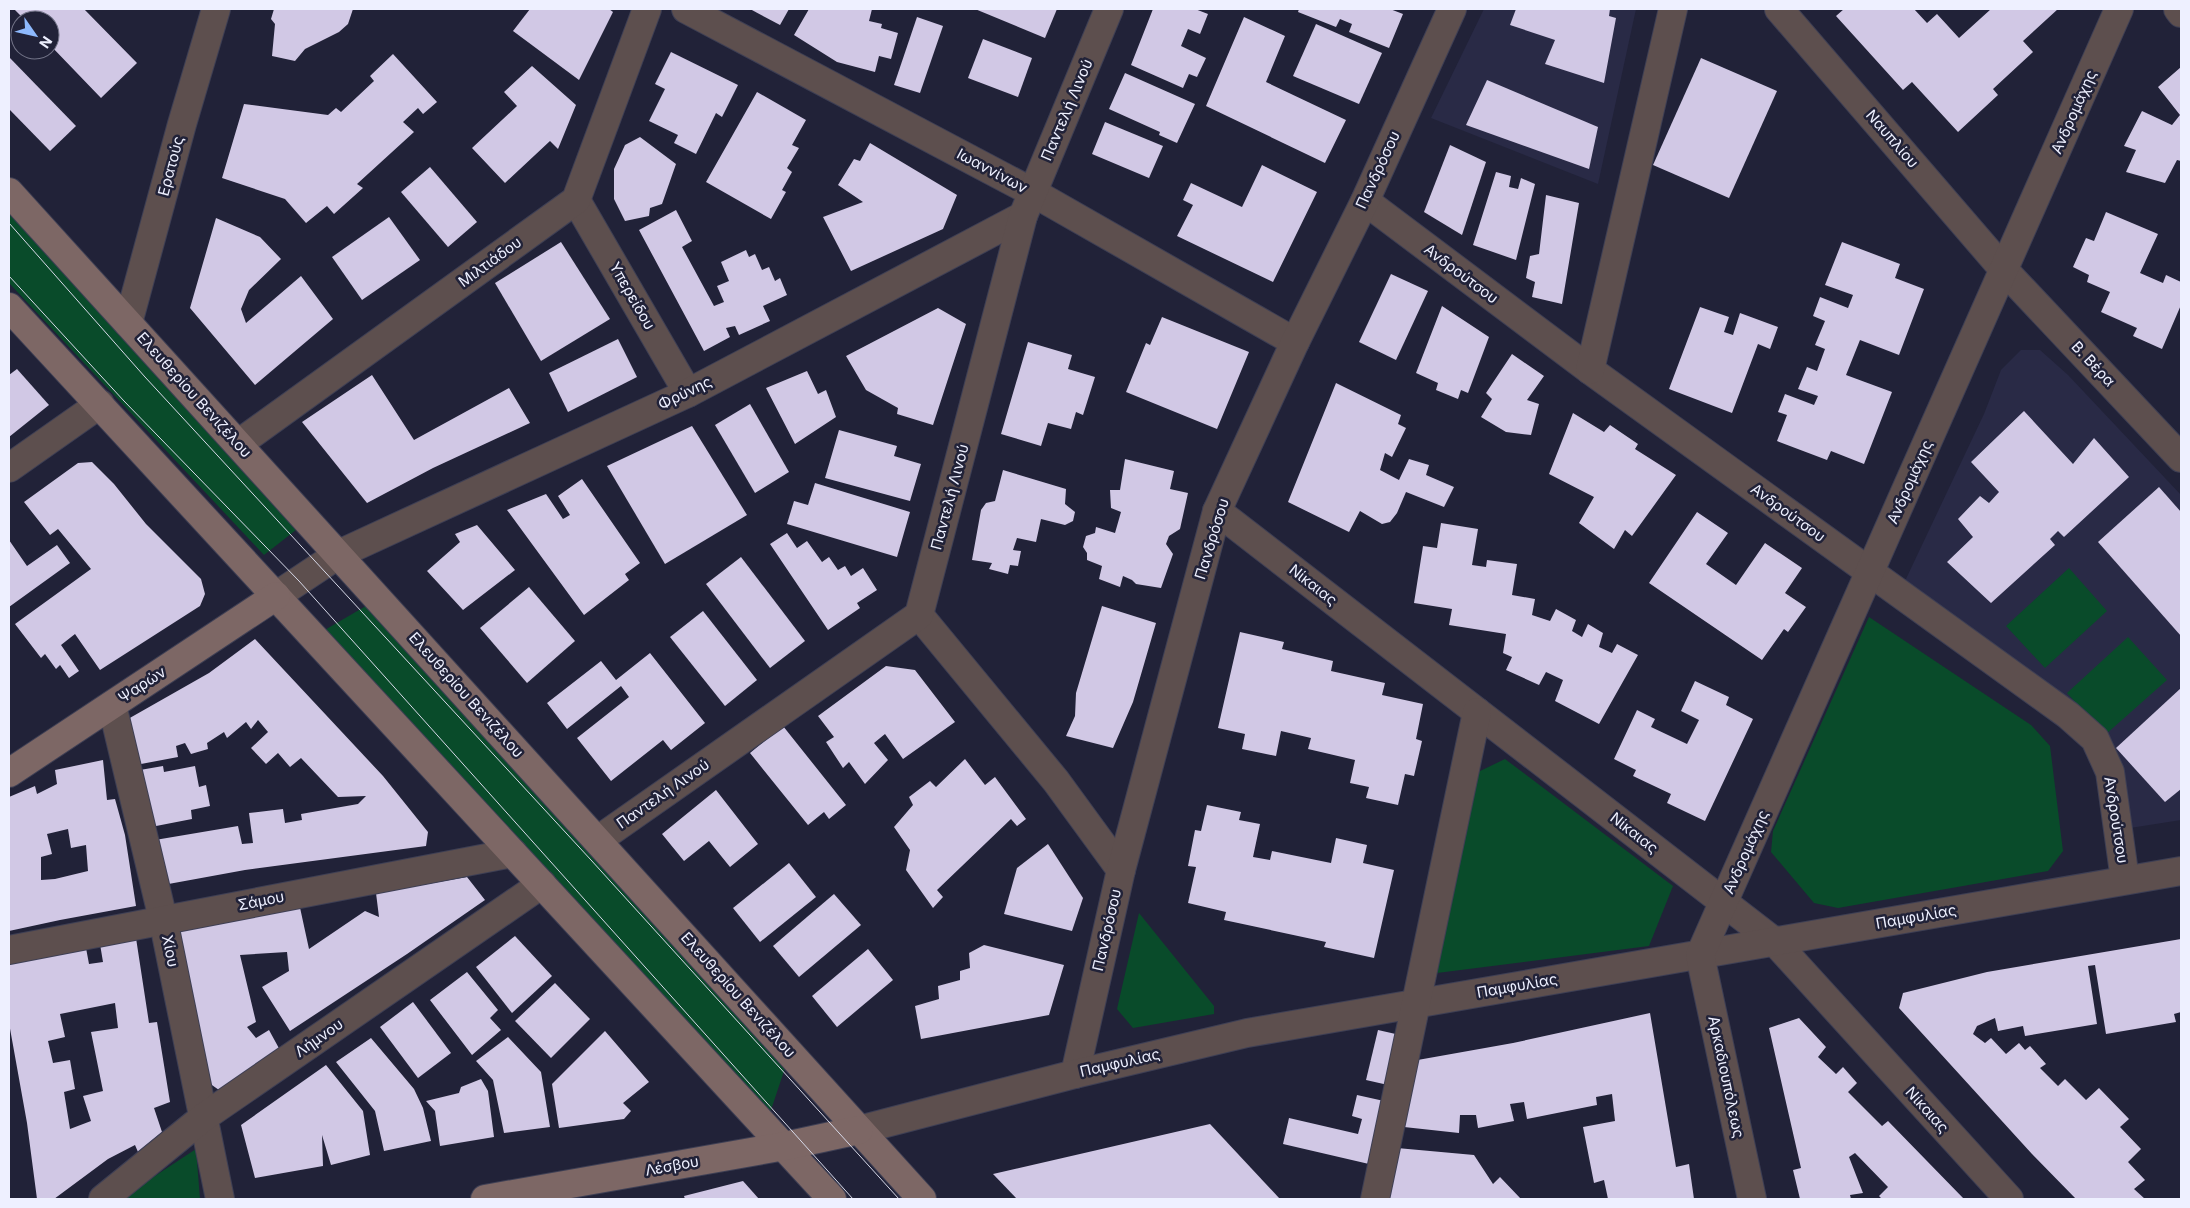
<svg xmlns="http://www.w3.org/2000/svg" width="2190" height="1208" font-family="Inter,sans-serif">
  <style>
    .built { fill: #292a46 }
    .green { fill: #094b2a }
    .building { fill: #d1c8e5; fill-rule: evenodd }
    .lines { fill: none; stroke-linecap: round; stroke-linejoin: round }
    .street-casing { stroke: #3e3f54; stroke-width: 30 }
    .secondary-casing { stroke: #3e3f54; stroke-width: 30 }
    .street { stroke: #5d4f4e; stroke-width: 28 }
    .secondary { stroke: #7d6765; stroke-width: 28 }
    .tram { stroke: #d7d9e8; stroke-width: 1 }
    .labels { text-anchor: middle; stroke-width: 5; stroke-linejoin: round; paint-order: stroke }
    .street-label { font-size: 15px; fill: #eef0ff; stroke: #212238 }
  </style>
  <rect width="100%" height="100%" fill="#212238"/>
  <g class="built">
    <polygon points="1484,9 1636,9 1598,184 1431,118"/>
    <polygon points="2021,350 2040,350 2068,375 2181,495 2181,820 2111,831 2084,718 1905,581 1984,414 2001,370"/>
  </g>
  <g class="green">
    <polygon points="9,206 301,526 264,555 9,283"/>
    <polygon points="2069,568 2107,611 2045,668 2006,626"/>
    <polygon points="371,603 787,1062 769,1116 323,631"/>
    <polygon points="1869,617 2031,725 2050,746 2063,851 2048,871 1838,908 1814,903 1771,852 1773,831"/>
    <polygon points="2128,637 2167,680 2105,735 2067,693"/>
    <polygon points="1505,759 1673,886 1649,946 1437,973 1476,773"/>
    <polygon points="1139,913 1214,1006 1214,1014 1133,1028 1117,1009"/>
    <polygon points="196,1149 200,1199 120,1199"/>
  </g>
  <g class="building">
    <polygon points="14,9 84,9 137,63 101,98 50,45 50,20 25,20"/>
    <polygon points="274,9 353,9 348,24 339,32 305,49 295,61 272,56 275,24 271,19"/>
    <polygon points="530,9 609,9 613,12 579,80 513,31"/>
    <polygon points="750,9 789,9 780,25"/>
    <polygon points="809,9 872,9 869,21 882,24 881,28 898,33 891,59 879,56 875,72 837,62 794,35"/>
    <polygon points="975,9 1057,9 1045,38"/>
    <polygon points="1153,9 1195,9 1208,14 1200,34 1188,29 1181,46 1206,58 1197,77 1189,74 1183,88 1131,65"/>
    <polygon points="1299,9 1390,9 1403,14 1389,48 1349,32 1352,24 1340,19 1336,27 1298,12"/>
    <polygon points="1516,9 1610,9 1609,16 1616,18 1604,83 1545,64 1555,40 1510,25"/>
    <polygon points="1844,9 1914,9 1927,23 1937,14 1959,38 1991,9 2058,9 2023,41 2033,52 1993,89 1998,95 1958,132 1912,82 1903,90 1836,16"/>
    <polygon points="917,17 943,26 920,93 894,85"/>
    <polygon points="1244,17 1285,36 1266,82 1346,120 1325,163 1206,106"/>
    <polygon points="1316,24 1382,53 1359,104 1293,76"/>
    <polygon points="983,39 1032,58 1018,97 968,78"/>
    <polygon points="671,52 738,85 722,117 716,113 696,154 674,143 678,135 649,121 665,89 655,84"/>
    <polygon points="393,54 437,102 423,114 418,108 403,122 414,132 357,184 363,188 334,214 327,206 306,223 285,199 222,178 244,104 328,115 336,108 341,112 374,81 370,76"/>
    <polygon points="9,57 76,126 50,151 9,109"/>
    <polygon points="1701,58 1777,91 1729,198 1653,165"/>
    <polygon points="532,66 576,105 558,149 550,141 505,183 472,148 517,106 504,92"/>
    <polygon points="2181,67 2181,161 2177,160 2165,183 2126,172 2136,150 2124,146 2142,111 2172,125 2180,115 2158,87"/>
    <polygon points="1125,73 1195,104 1177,143 1159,135 1160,132 1109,109"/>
    <polygon points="1487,80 1598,127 1589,169 1466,125"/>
    <polygon points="757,92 806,120 792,145 799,148 787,168 792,172 782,190 786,192 771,219 706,182"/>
    <polygon points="1105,122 1163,146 1149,178 1092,154"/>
    <polygon points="640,137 676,164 662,204 650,208 649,216 625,221 614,199 614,169 625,145"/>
    <polygon points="870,143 957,195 943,229 851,271 823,217 863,202 838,185 854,159 860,161"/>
    <polygon points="1450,145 1486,162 1462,235 1424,212"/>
    <polygon points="1262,165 1317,192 1273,282 1177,236 1193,205 1183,200 1191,183 1242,207"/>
    <polygon points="430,167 477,222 448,247 401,192"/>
    <polygon points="1496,172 1511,176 1509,187 1518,189 1521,178 1535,184 1516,260 1473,245"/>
    <polygon points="1546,195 1579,203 1562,304 1532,297 1535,282 1526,278 1530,256 1539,254"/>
    <polygon points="676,210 692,241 682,247 714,306 724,302 717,286 729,281 721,262 746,250 749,257 755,254 762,270 769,267 775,281 780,278 787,295 763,306 770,321 739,335 735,326 726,328 730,337 704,351 639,230"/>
    <polygon points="2106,212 2158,234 2140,273 2163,283 2166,275 2181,282 2181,305 2162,349 2133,336 2137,328 2101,312 2110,292 2087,282 2089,275 2073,267 2086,238 2094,241"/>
    <polygon points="389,217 420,260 362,300 332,257"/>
    <polygon points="216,218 260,237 281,259 249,290 241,309 246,323 301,276 333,319 255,385 190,308"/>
    <polygon points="561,242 610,319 541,361 495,283"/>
    <polygon points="1842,242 1900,264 1895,278 1924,289 1899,355 1860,340 1846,375 1892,392 1864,464 1831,451 1827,460 1777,441 1787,415 1778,412 1785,394 1814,405 1818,396 1798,389 1807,367 1817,371 1825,349 1815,345 1825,321 1813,316 1820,297 1848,308 1853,295 1825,285"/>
    <polygon points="1391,274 1428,291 1396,360 1359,342"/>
    <polygon points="1442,306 1489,337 1468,393 1461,390 1458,399 1436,390 1438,383 1416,373"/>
    <polygon points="1700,307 1729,317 1724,332 1733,335 1740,313 1778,327 1770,349 1758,344 1732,413 1669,389"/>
    <polygon points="938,308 966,324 933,425 897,414 898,408 866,390 846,356"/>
    <polygon points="1162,317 1249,352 1217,429 1126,392 1146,343 1150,345"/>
    <polygon points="618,339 637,377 568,412 549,373"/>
    <polygon points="1028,342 1072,355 1068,369 1095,377 1083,415 1076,412 1071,429 1048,423 1041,446 1001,434"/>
    <polygon points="1512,354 1544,376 1527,400 1539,404 1531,435 1506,432 1481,417 1492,399 1486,393"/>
    <polygon points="17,369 49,405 9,437 9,375"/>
    <polygon points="807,371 818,394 826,390 836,417 795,444 766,388"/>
    <polygon points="372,375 414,440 509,388 530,423 433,468 367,503 302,422"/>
    <polygon points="1336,383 1401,415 1398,424 1406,428 1392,457 1385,453 1380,470 1399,480 1409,459 1429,465 1426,475 1454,487 1444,507 1406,492 1397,513 1390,522 1382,524 1360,511 1349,532 1288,502"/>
    <polygon points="750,404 789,472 755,493 715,425"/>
    <polygon points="2024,411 2073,464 2094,438 2129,477 2064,537 2058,531 2050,539 2055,545 1991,603 1947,562 1973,537 1958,519 1980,496 1989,503 1999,492 1971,462"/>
    <polygon points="1573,413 1604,432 1610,425 1638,444 1635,449 1676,475 1632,536 1625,530 1614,549 1579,523 1594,497 1549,474"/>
    <polygon points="692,426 747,515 665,564 607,466"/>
    <polygon points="839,430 897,446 894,456 921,464 910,501 825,478"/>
    <polygon points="1125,459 1174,471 1170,489 1188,493 1180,529 1169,536 1166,544 1173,554 1161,588 1136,584 1132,580 1123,576 1120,587 1099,579 1102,566 1087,560 1087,553 1083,547 1086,536 1095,533 1096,527 1115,533 1121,512 1111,508 1110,490 1120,490"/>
    <polygon points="92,462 114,484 146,524 201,579 205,594 200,606 100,670 75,634 61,645 79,671 69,678 60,665 56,669 45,654 41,658 15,624 91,569 58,529 50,535 24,502 78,463"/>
    <polygon points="1003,470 1066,489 1065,504 1075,512 1073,521 1065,525 1041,519 1036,542 1017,538 1013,550 1021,551 1018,566 1010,565 1008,574 989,569 992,563 972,560 981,510 986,503 995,501"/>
    <polygon points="582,479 640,563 625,574 629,580 584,615 507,510 546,494 563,519 570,515 558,496"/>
    <polygon points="815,483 910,512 897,557 787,524 794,501 808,505"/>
    <polygon points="2159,487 2181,512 2181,636 2098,542"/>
    <polygon points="1697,512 1728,533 1706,564 1736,585 1765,543 1802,568 1785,593 1806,607 1788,632 1784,629 1762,660 1649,583"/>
    <polygon points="1441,523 1478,529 1472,565 1486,567 1487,560 1517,564 1512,595 1535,599 1532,615 1550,621 1556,609 1576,620 1572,631 1582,637 1588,624 1603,633 1599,647 1612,653 1617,644 1638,655 1599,724 1555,701 1563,680 1546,672 1539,685 1506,670 1512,657 1503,653 1506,634 1449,625 1452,609 1414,603 1423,546 1437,548"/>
    <polygon points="477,525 515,570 463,610 427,571 460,542 455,534"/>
    <polygon points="787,533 797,548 807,541 822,562 829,557 838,570 845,566 851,576 863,568 877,590 857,603 860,608 828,630 770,544"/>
    <polygon points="9,540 27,566 57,545 70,563 9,607"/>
    <polygon points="741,557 805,641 770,668 706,584"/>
    <polygon points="529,587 575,641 527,683 480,628"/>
    <polygon points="1102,606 1156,623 1133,702 1113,748 1066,736 1075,716 1076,693"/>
    <polygon points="703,611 757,680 725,706 670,637"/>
    <polygon points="1240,632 1284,642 1282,649 1333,661 1331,671 1385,683 1382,695 1423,704 1416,739 1422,741 1414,776 1405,774 1398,805 1366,798 1369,787 1350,783 1355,760 1308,749 1311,738 1281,731 1276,756 1242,749 1245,734 1218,728"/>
    <polygon points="255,639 383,776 428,832 426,846 245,870 163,885 155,840 238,826 242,844 253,843 249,813 283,809 285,823 302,820 301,814 358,804 366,796 338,797 301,758 290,767 278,753 266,764 251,748 268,732 258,720 251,729 246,722 227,738 224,732 207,743 208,749 191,754 185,743 176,746 178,757 141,764 128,719 209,673"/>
    <polygon points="650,653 705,723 671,750 663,740 611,781 577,738 629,697 621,686 567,729 547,703 601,661 616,680"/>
    <polygon points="886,666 915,670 955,722 903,759 885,734 874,743 888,760 865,784 849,762 843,768 826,742 834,737 818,716"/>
    <polygon points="1695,681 1729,697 1726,705 1753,719 1705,821 1667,803 1671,794 1633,776 1636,770 1614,759 1637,710 1655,719 1651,727 1687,744 1699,720 1681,711"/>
    <polygon points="2181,688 2181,789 2165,802 2116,748"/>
    <polygon points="783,726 846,805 829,819 824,812 808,825 750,753"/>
    <polygon points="965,759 985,785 995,777 1026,819 1017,826 1011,819 937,890 943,897 933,908 906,870 910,850 894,827 913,805 909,797 930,781 936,787"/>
    <path d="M 103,760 L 107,800 L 115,799 L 125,835 L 136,906 L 60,920 L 9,931 L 9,797 L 35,786 L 37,794 L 57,784 L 55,770 ZM 68,829 L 71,848 L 86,845 L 88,871 L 55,879 L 41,880 L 41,857 L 52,854 L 47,834 Z"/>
    <polygon points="163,766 164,772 195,766 199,787 206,785 210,806 191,810 192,819 151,827 140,770"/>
    <polygon points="716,790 758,844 730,867 709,841 684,861 662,834"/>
    <polygon points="1207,805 1241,812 1239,820 1260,824 1253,857 1270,860 1272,851 1331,863 1336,838 1367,845 1363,863 1394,870 1374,958 1324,947 1326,942 1224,920 1226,912 1188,903 1196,867 1188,866 1195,830 1201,831"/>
    <polygon points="1048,844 1083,898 1072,931 1004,914 1017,868"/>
    <polygon points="789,863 816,897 760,942 733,908"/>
    <polygon points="467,877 485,900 407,954 290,1031 262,987 289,971 287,952 240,955 256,1022 247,1027 256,1038 269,1030 281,1052 219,1090 209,1083 174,926 299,903 309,949 365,911 379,917 376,893"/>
    <polygon points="834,894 861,925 799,977 773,946"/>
    <polygon points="515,936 552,976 512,1013 476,967"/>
    <path d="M 136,938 L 149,1023 L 157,1022 L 170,1102 L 154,1108 L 162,1132 L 138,1152 L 135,1145 L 108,1159 L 54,1199 L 37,1199 L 27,1123 L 9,1023 L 9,963 L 86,948 L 89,964 L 103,962 L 100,944 ZM 115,1003 L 118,1028 L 91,1032 L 103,1091 L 83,1096 L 91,1121 L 70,1129 L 64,1092 L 75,1089 L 70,1060 L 53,1063 L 48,1041 L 65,1037 L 60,1014 Z"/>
    <polygon points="2181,939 2181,1012 2174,1014 2176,1022 2106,1034 2095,965 2088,966 2097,1024 2025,1036 2023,1026 1998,1031 1995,1018 1977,1026 1973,1034 1985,1043 1991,1038 2006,1054 2019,1043 2025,1050 2030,1046 2046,1064 2040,1068 2058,1086 2065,1079 2086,1100 2099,1088 2129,1119 2120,1127 2141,1149 2128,1162 2145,1180 2134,1189 2145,1199 2076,1199 2032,1154 1899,1008 1903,993 1987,972"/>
    <polygon points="984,945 1064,965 1049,1015 921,1039 915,1006 939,999 938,986 960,980 960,971 970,968 969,953"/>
    <polygon points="868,949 893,980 837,1027 812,996"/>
    <polygon points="467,972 498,1010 490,1018 501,1030 472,1055 430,1000"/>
    <polygon points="555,983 590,1019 551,1058 515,1021"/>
    <polygon points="413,1002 451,1053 418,1078 380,1027"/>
    <polygon points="1650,1013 1676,1167 1689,1164 1694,1199 1608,1199 1604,1180 1594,1183 1583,1127 1615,1121 1612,1094 1596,1097 1597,1105 1527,1119 1524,1102 1510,1104 1514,1121 1478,1128 1476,1115 1460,1115 1459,1133 1404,1127 1412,1061 1513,1043"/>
    <polygon points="1799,1018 1826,1047 1818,1057 1836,1074 1843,1067 1857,1083 1848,1092 1882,1126 1888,1121 1964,1199 1882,1199 1879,1196 1888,1187 1855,1153 1849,1157 1863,1193 1850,1195 1851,1199 1800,1199 1793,1170 1801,1168 1769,1028"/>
    <polygon points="1378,1030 1400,1035 1388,1085 1366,1080"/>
    <polygon points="605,1031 649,1082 623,1103 631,1111 624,1119 559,1128 552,1084"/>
    <polygon points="508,1037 541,1072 550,1127 504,1133 493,1080 476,1061"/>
    <polygon points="371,1038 414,1089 423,1108 431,1141 384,1151 375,1111 336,1062"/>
    <polygon points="326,1065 363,1111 370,1155 331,1165 322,1135 323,1166 255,1178 241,1125"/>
    <polygon points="481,1079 488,1091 494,1137 440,1146 435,1111 426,1101 459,1093 461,1087"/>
    <polygon points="1357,1095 1384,1101 1369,1164 1283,1144 1289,1118 1358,1134 1362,1119 1352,1116"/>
    <polygon points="1210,1124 1280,1199 1017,1199 993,1174"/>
    <polygon points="1397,1148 1474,1155 1493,1184 1500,1177 1521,1199 1387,1199"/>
    <polygon points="743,1181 759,1199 685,1199 684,1196"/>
  </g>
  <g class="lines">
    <g class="street-casing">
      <g id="street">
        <polyline points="686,9 1032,192 1295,342"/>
        <polyline points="1779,9 2004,270 2181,458"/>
        <polyline points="2178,9 2181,13"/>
        <polyline points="576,200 688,393"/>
        <polyline points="1365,201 1590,370 2068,715 2095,739 2110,772 2125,880"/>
        <polyline points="128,323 182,124 216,9"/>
        <polyline points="1590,370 1673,9"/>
        <polyline points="238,444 576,200 647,9"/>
        <polyline points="9,468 100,404"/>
        <polyline points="1217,511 1775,942 2009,1199"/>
        <polyline points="276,596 339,554 688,393 1023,216"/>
        <polyline points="919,615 1056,781 1121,870"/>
        <polyline points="112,705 163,919 220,1199"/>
        <polyline points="598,840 919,615 1023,216 1109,9"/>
        <polyline points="9,950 513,853"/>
        <polyline points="1075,1074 1121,870 1217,511 1295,342 1365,201 1452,9"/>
        <polyline points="859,1130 1075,1074 1247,1033 2181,871"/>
        <polyline points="103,1199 204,1117 542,884"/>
        <polyline points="1375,1199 1477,712"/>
        <polyline points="1752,1199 1700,955 2119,9"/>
      </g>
    </g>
    <g class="secondary-casing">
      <g id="secondary">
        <polyline points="9,192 922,1199"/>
        <polyline points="9,307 832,1199"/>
        <polyline points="9,773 276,596"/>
        <polyline points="485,1199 785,1146 859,1130"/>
      </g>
    </g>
    <use href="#street" class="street"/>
    <use href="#secondary" class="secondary"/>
    <g class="tram">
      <polyline points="9,223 145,377 591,860 899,1199"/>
      <polyline points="9,276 124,401 299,581 853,1199"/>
    </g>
  </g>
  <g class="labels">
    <g class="street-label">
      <text transform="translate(1067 110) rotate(-67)" y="5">Παντελή Λινού</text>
      <text transform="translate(2074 112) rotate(-66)" y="5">Ανδρομάχης</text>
      <text transform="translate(1892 139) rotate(49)" y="5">Ναυπλίου</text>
      <text transform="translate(171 166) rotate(-75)" y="5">Ερατούς</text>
      <text transform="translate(1378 170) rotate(-65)" y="5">Πανδρόσου</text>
      <text transform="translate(992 171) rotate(28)" y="5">Ιωαννίνων</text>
      <text transform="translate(490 262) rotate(-36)" y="5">Μιλτιάδου</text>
      <text transform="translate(1461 274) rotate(37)" y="5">Ανδρούτσου</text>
      <text transform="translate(632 296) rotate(60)" y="5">Υπερείδου</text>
      <text transform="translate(2093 364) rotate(47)" y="5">Β. Βέρα</text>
      <text transform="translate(685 393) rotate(-26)" y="5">Φρύνης</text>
      <text transform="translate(194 395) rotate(48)" y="5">Ελευθερίου Βενιζέλου</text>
      <text transform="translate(1910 482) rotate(-66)" y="5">Ανδρομάχης</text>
      <text transform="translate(950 497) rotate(-75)" y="5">Παντελή Λινού</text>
      <text transform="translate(1788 513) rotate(36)" y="5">Ανδρούτσου</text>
      <text transform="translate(1212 539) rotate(-73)" y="5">Πανδρόσου</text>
      <text transform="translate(1313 585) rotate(38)" y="5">Νίκαιας</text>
      <text transform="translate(142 685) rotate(-33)" y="5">Ψαρών</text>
      <text transform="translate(466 695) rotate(48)" y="5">Ελευθερίου Βενιζέλου</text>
      <text transform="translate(663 794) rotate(-35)" y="5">Παντελή Λινού</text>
      <text transform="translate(2116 820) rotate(81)" y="5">Ανδρούτσου</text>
      <text transform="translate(1634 833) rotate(38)" y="5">Νίκαιας</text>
      <text transform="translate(1746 852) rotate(-66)" y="5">Ανδρομάχης</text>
      <text transform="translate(261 901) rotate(-11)" y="5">Σάμου</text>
      <text transform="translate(1916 917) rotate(-10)" y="5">Παμφυλίας</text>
      <text transform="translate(1107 930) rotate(-77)" y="5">Πανδρόσου</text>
      <text transform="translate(170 951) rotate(78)" y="5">Χίου</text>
      <text transform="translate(1517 986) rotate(-10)" y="5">Παμφυλίας</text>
      <text transform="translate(738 995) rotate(48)" y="5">Ελευθερίου Βενιζέλου</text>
      <text transform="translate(319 1038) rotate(-35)" y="5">Λήμνου</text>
      <text transform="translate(1120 1063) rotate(-13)" y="5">Παμφυλίας</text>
      <text transform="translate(1726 1077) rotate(78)" y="5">Αρκαδιουπόλεως</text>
      <text transform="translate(1927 1110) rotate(48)" y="5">Νίκαιας</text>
      <text transform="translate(672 1166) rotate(-10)" y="5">Λέσβου</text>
    </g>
  </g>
  <rect width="2190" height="1208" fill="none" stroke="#eef0ff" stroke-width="20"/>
  <g transform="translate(35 35) rotate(124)"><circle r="24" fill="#212238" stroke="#737488"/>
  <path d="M0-4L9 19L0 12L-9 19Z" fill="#8eb9fd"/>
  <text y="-8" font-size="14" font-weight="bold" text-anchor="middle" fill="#eef0ff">N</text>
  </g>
</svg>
